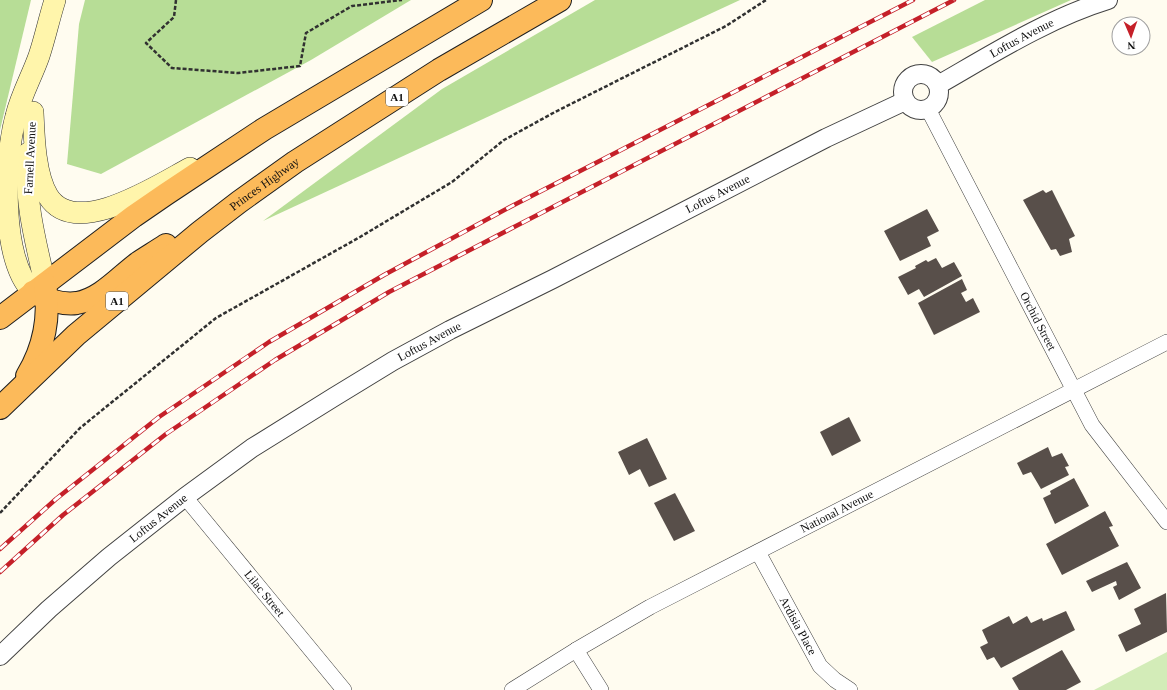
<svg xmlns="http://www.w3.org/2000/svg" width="1167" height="690" font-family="Georgia,serif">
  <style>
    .green { fill: #d3ecb8 }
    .forest { fill: #b7dd96 }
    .building { fill: #584f4a }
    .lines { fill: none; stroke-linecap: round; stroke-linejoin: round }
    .minor-casing { stroke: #424242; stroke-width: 16 }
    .tertiary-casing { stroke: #424242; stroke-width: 20 }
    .secondary-casing { stroke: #313131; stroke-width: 22 }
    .trunk-casing { stroke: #202020; stroke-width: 24 }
    .path { stroke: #313131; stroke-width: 2.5; stroke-dasharray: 4 2; stroke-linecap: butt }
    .minor { stroke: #fff; stroke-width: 15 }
    .tertiary { stroke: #fff; stroke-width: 18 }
    .secondary { stroke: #fff5ab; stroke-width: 21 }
    .trunk { stroke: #fcba5a; stroke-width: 22 }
    .rail-casing { stroke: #c52029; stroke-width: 4.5 }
    .rail { stroke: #fff; stroke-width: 3; stroke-dasharray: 9; stroke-linecap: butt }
    .labels { text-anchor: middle; stroke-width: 4; stroke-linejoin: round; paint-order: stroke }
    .shield { fill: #fff; stroke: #575757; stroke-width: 1 }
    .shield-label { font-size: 11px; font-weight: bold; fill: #0f0f0f }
    .street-label { font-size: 12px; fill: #0f0f0f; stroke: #fff }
  </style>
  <rect width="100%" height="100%" fill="#fffcf0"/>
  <polygon class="green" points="1167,652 1167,690 1094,690"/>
  <g class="forest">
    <polygon points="0,0 31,0 0,130"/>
    <polygon points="85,0 411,0 311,60 101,174 67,164 79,24"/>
    <polygon points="595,0 740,0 263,221 442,89"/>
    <polygon points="985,0 1071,0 932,62 912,37"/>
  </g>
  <g class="building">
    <polygon points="1043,190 1046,193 1052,190 1075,236 1069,239 1072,252 1060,256 1056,249 1051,250 1023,200"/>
    <polygon points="927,209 939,231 927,237 931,246 900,261 884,231"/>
    <polygon points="936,258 942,268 954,262 962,276 924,297 919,289 908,295 898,277 916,268 915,266 926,260 928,262"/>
    <polygon points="962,279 967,290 961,293 966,302 973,298 980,312 934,335 918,303"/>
    <polygon points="849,417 861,441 832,456 820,432"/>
    <polygon points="647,438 667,479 649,487 640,469 629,475 618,452"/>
    <polygon points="1048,447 1052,457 1062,453 1069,466 1065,467 1069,475 1041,489 1031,472 1023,475 1017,463"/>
    <polygon points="1074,478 1089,506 1055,524 1043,498 1051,494 1050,491"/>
    <polygon points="675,493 695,531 674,541 654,503"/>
    <polygon points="1105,511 1113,526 1109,527 1119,546 1062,575 1046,544"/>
    <polygon points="1127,562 1141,588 1119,600 1113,587 1117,585 1116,581 1092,592 1086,581"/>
    <polygon points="1166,593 1167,632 1126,652 1118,635 1141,624 1134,609"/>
    <polygon points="1066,611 1075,630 1001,668 994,657 987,660 980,647 988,643 982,630 1009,616 1013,624 1027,616 1031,623 1042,618 1043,621"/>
    <polygon points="1062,650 1081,682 1066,690 1019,690 1012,678"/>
  </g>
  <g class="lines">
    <g class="minor-casing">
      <g id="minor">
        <path id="s1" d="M 928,109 L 1092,425 L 1167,522"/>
        <path id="s2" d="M 185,497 L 344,690"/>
        <path id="s3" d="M 758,552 L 820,666 L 835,680 L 850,690"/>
        <polyline points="576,650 601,690"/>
        <path id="s4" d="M 512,690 L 576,650 L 650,607 L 1167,342"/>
      </g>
    </g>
    <g class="tertiary-casing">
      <g id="tertiary">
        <circle cx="921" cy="92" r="18"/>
        <path id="s5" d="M 938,85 C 992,54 1049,18 1108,0"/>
        <path id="s6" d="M 0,656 L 49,609 L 109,557 L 185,497 L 252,448 L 334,397 L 393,361 L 450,330 L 553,279 L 826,138 L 905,101"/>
      </g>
    </g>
    <g class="secondary-casing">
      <g id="secondary">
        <path d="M 33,112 C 34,136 35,175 48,196 C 75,240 158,185 190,168"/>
        <path d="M 28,153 C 24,198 35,240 45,283"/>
        <path d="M 33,292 C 0,260 4,159 16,116 C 21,95 32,76 39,56 C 45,38 49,19 55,0"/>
      </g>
    </g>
    <g class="trunk-casing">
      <g id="trunk">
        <path d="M 33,292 C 45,299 62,305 77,303 C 101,299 119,277 138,263 C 147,257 157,251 166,245"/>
        <polyline points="0,318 134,216 166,194 264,129 481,0"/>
        <path d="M 27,376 C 44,348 50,316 45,284"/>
        <path id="s7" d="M 0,408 L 76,335 L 200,232 L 239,202 L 295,162 L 439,70 L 560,0"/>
      </g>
    </g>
    <g class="path">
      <polyline points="176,0 174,17 146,43 172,68 238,73 300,66 306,33 352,6 402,0"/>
      <polyline points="0,513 80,428 216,318 360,237 452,182 504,140 555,112 726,26 766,0"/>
    </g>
    <use href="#minor" class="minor"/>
    <use href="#tertiary" class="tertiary"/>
    <use href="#secondary" class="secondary"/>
    <use href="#trunk" class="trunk"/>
    <g class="rail-casing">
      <g id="rail">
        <polyline points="0,549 56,499 159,417 269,342 384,275 510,207 913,0"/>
        <polyline points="0,572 63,515 166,434 275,360 389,292 516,226 954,0"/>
      </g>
    </g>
    <use href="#rail" class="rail"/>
  </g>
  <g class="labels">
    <g class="shield">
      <rect x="386" y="88" width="22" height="18" rx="3"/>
      <rect x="106" y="292" width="22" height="18" rx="3"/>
    </g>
    <g class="shield-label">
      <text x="397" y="101">A1</text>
      <text x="117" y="305">A1</text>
    </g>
    <g class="street-label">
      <text dy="4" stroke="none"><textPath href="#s5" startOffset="96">Loftus Avenue</textPath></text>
      <text transform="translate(30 158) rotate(-87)" y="4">Farnell Avenue</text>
      <text dy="4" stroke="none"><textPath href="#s7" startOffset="347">Princes Highway</textPath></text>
      <text dy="4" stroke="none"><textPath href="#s6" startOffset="858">Loftus Avenue</textPath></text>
      <text dy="4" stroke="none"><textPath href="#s1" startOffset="239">Orchid Street</textPath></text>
      <text dy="4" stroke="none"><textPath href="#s6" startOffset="534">Loftus Avenue</textPath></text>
      <text dy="4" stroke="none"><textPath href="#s4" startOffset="371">National Avenue</textPath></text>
      <text dy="4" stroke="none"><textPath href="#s6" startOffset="210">Loftus Avenue</textPath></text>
      <text dy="4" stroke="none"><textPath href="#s2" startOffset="125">Lilac Street</textPath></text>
      <text dy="4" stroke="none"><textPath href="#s3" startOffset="84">Ardisia Place</textPath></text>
    </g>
  </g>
  <g transform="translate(1131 36) rotate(178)"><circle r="19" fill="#ffffff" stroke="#9f9f9f"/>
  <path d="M0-3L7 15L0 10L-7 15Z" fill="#c52029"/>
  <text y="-6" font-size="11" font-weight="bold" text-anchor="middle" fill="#0f0f0f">N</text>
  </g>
</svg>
